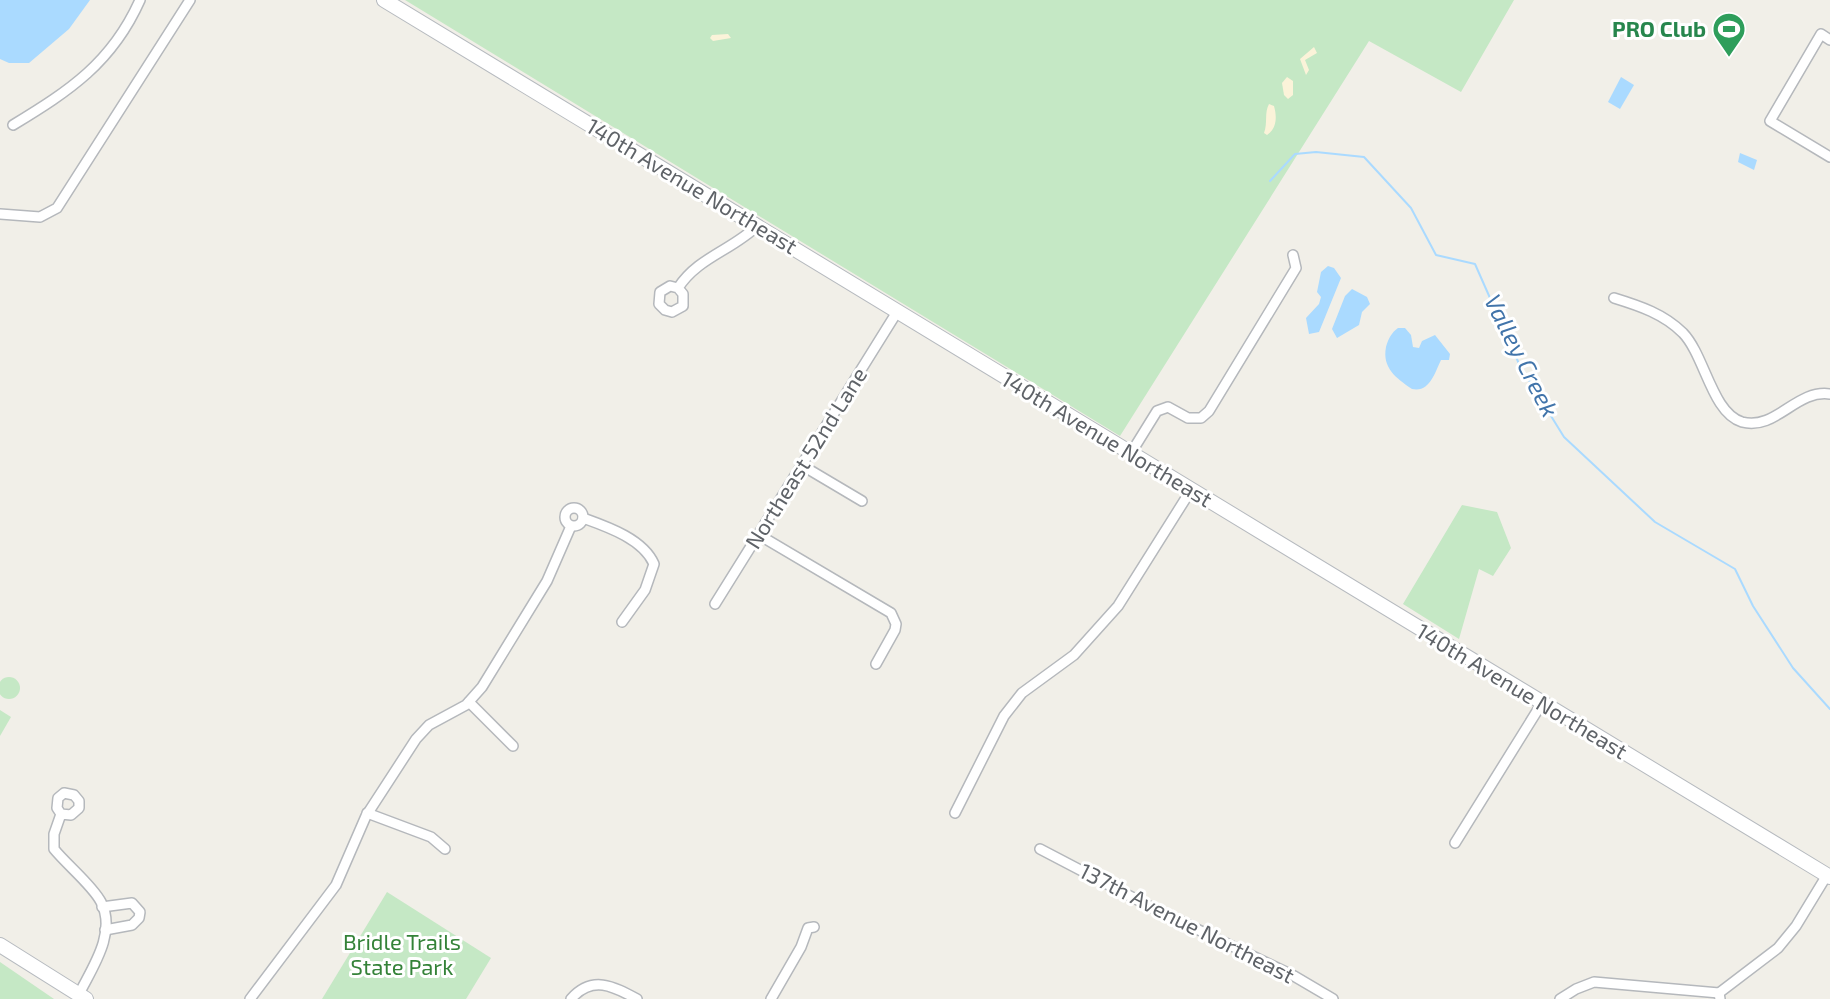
<svg xmlns="http://www.w3.org/2000/svg" width="1830" height="999" font-family="'Exo 2',sans-serif">
  <style>
    .green { fill: #c5e8c5 }
    .sand { fill: #fbf3d9 }
    .water { fill: #aadaff }
    .lines { fill: none; stroke-linecap: round; stroke-linejoin: round }
    .stream { stroke: #aadaff; stroke-width: 2 }
    .street-casing { stroke: #b5b8bc; stroke-width: 12 }
    .secondary-casing { stroke: #b6babf; stroke-width: 16 }
    .street { stroke: #fff; stroke-width: 9 }
    .secondary { stroke: #fff; stroke-width: 14 }
    .labels { text-anchor: middle; stroke-width: 6; stroke-linejoin: round; paint-order: stroke }
    .leisure-label { font-size: 22px; font-weight: bold; fill: #27864d; stroke: #fff; text-anchor: end }
    .street-label { font-size: 22px; fill: #5f6368; stroke: #fff }
    .park-label { font-size: 22px; fill: #348238; stroke: #fff }
    .water-label { font-size: 24px; font-style: italic; fill: #4174aa; stroke: #fff }
  </style>
  <rect width="100%" height="100%" fill="#f1efe8"/>
  <g class="green">
    <polygon points="405,0 1514,0 1461,92 1369,41 1120,436"/>
    <polygon points="1462,505 1497,512 1511,548 1493,576 1479,569 1459,639 1403,604"/>
    <circle cx="9" cy="688" r="11"/>
    <polygon points="0,710 11,717 0,736"/>
    <polygon points="387,892 491,958 466,999 322,999"/>
    <polygon points="0,962 54,999 0,999"/>
  </g>
  <g class="sand">
    <polygon points="728,34 731,38 713,41 710,38 712,35"/>
    <polygon points="1314,47 1317,53 1305,60 1309,70 1306,75 1300,59"/>
    <polygon points="1287,77 1293,81 1293,95 1288,99 1284,95 1282,83"/>
    <path d="M 1269,104 L 1274,106 C 1277,117 1277,128 1267,135 L 1264,133 C 1268,123 1264,113 1269,104 Z"/>
  </g>
  <g class="water">
    <polygon points="0,0 90,0 69,29 29,63 9,63 0,59"/>
    <polygon points="1621,77 1634,85 1620,109 1608,102"/>
    <polygon points="1740,153 1757,160 1754,170 1738,162"/>
    <polygon points="1328,266 1334,268 1341,278 1319,332 1309,334 1306,318 1319,304 1321,297 1317,292 1321,272"/>
    <polygon points="1352,289 1367,297 1370,304 1362,312 1359,325 1337,338 1332,329 1345,296"/>
    <path d="M 1398,328 L 1405,328 L 1411,335 L 1413,347 L 1419,348 L 1422,341 L 1435,335 L 1450,354 L 1449,360 L 1441,360 C 1435,372 1430,393 1412,389 C 1396,378 1382,368 1386,347 C 1388,339 1392,332 1398,328 Z"/>
  </g>
  <g class="lines">
    <polyline class="stream" points="1270,181 1295,154 1316,152 1364,157 1411,208 1436,255 1475,264 1520,366 1564,437 1655,522 1735,569 1753,606 1793,668 1830,709"/>
    <g class="street-casing">
      <g id="street">
        <polyline points="1830,40 1821,34 1770,121 1830,157"/>
        <path d="M 13,125 C 69,91 112,63 140,0"/>
        <polyline points="0,214 40,217 57,208 190,0"/>
        <path d="M 678,288 L 670,286 L 660,292 L 659,304 L 665,310 L 672,312 L 683,306 L 683,294 L 678,288 C 698,257 733,250 758,225"/>
        <path d="M 1614,298 C 1640,306 1664,314 1683,333 C 1705,356 1712,413 1742,422 C 1776,431 1796,389 1830,394"/>
        <polyline points="1131,453 1157,411 1168,407 1188,418 1201,418 1209,411 1296,268 1293,255"/>
        <polyline points="803,466 862,501"/>
        <circle cx="574" cy="517" r="9"/>
        <path d="M 583,518 C 608,527 643,539 654,564 L 645,590 L 622,622"/>
        <polyline points="759,535 891,613 896,624 895,630 876,664"/>
        <polyline points="715,604 897,312"/>
        <polyline points="469,702 513,746"/>
        <polyline points="367,813 431,837 445,849"/>
        <polyline points="955,813 1004,716 1022,693 1074,655 1118,606 1191,490"/>
        <path d="M 61,814 L 57,808 L 58,798 L 64,793 L 74,795 L 79,801 L 79,808 L 71,815 L 61,814 L 54,834 L 54,849 C 67,865 93,886 101,902 C 117,933 92,968 79,994"/>
        <polyline points="1455,843 1542,703"/>
        <polyline points="1040,849 1149,906 1294,976 1333,999"/>
        <polyline points="102,907 132,903 140,912 139,918 132,925 105,930"/>
        <polyline points="250,999 336,885 366,816 416,739 429,725 466,705 482,687 547,581 571,526"/>
        <path d="M 571,999 C 592,975 613,986 637,999"/>
        <polyline points="771,999 801,947 808,928 814,927"/>
        <polyline points="1560,999 1576,989 1594,982 1719,993"/>
        <polyline points="1720,999 1719,993 1778,948 1796,926 1827,875"/>
      </g>
    </g>
    <g class="secondary-casing">
      <g id="secondary">
        <polyline points="384,0 1830,877"/>
        <polyline points="0,945 86,999"/>
      </g>
    </g>
    <use href="#street" class="street"/>
    <use href="#secondary" class="secondary"/>
  </g>
  <defs>
    <g id="stadium-pin" transform="scale(1.725)"><path d="M0 17L-7.5 6A9.5 9.5 0 1 1 7.5 6Z" fill="#2e9e5b" stroke="#fff"/><path d="M0-5a6.5 5 0 1 0 0 10a6.5 5 0 1 0 0-10ZM-3.5-1.8h7v3.6h-7Z" fill="#fff"/></g>
  </defs>
  <g fill-rule="evenodd">
    <use href="#stadium-pin" x="1729" y="29"/>
  </g>
  <g class="labels">
    <g class="leisure-label">
      <text x="1706" y="37">PRO Club</text>
    </g>
    <g class="street-label">
      <text transform="translate(692 186) rotate(31)" y="8">140th Avenue Northeast</text>
      <text transform="translate(1107 439) rotate(31)" y="8">140th Avenue Northeast</text>
      <text transform="translate(806 458) rotate(-58)" y="8">Northeast 52nd Lane</text>
      <text transform="translate(1522 691) rotate(31)" y="8">140th Avenue Northeast</text>
      <text transform="translate(1187 923) rotate(27)" y="8">137th Avenue Northeast</text>
    </g>
    <g class="park-label">
      <text x="402" y="950">Bridle Trails<tspan x="402" dy="25">State Park</tspan></text>
    </g>
    <g class="water-label">
      <text transform="translate(1521 356) rotate(63)" y="8">Valley Creek</text>
    </g>
  </g>
</svg>
